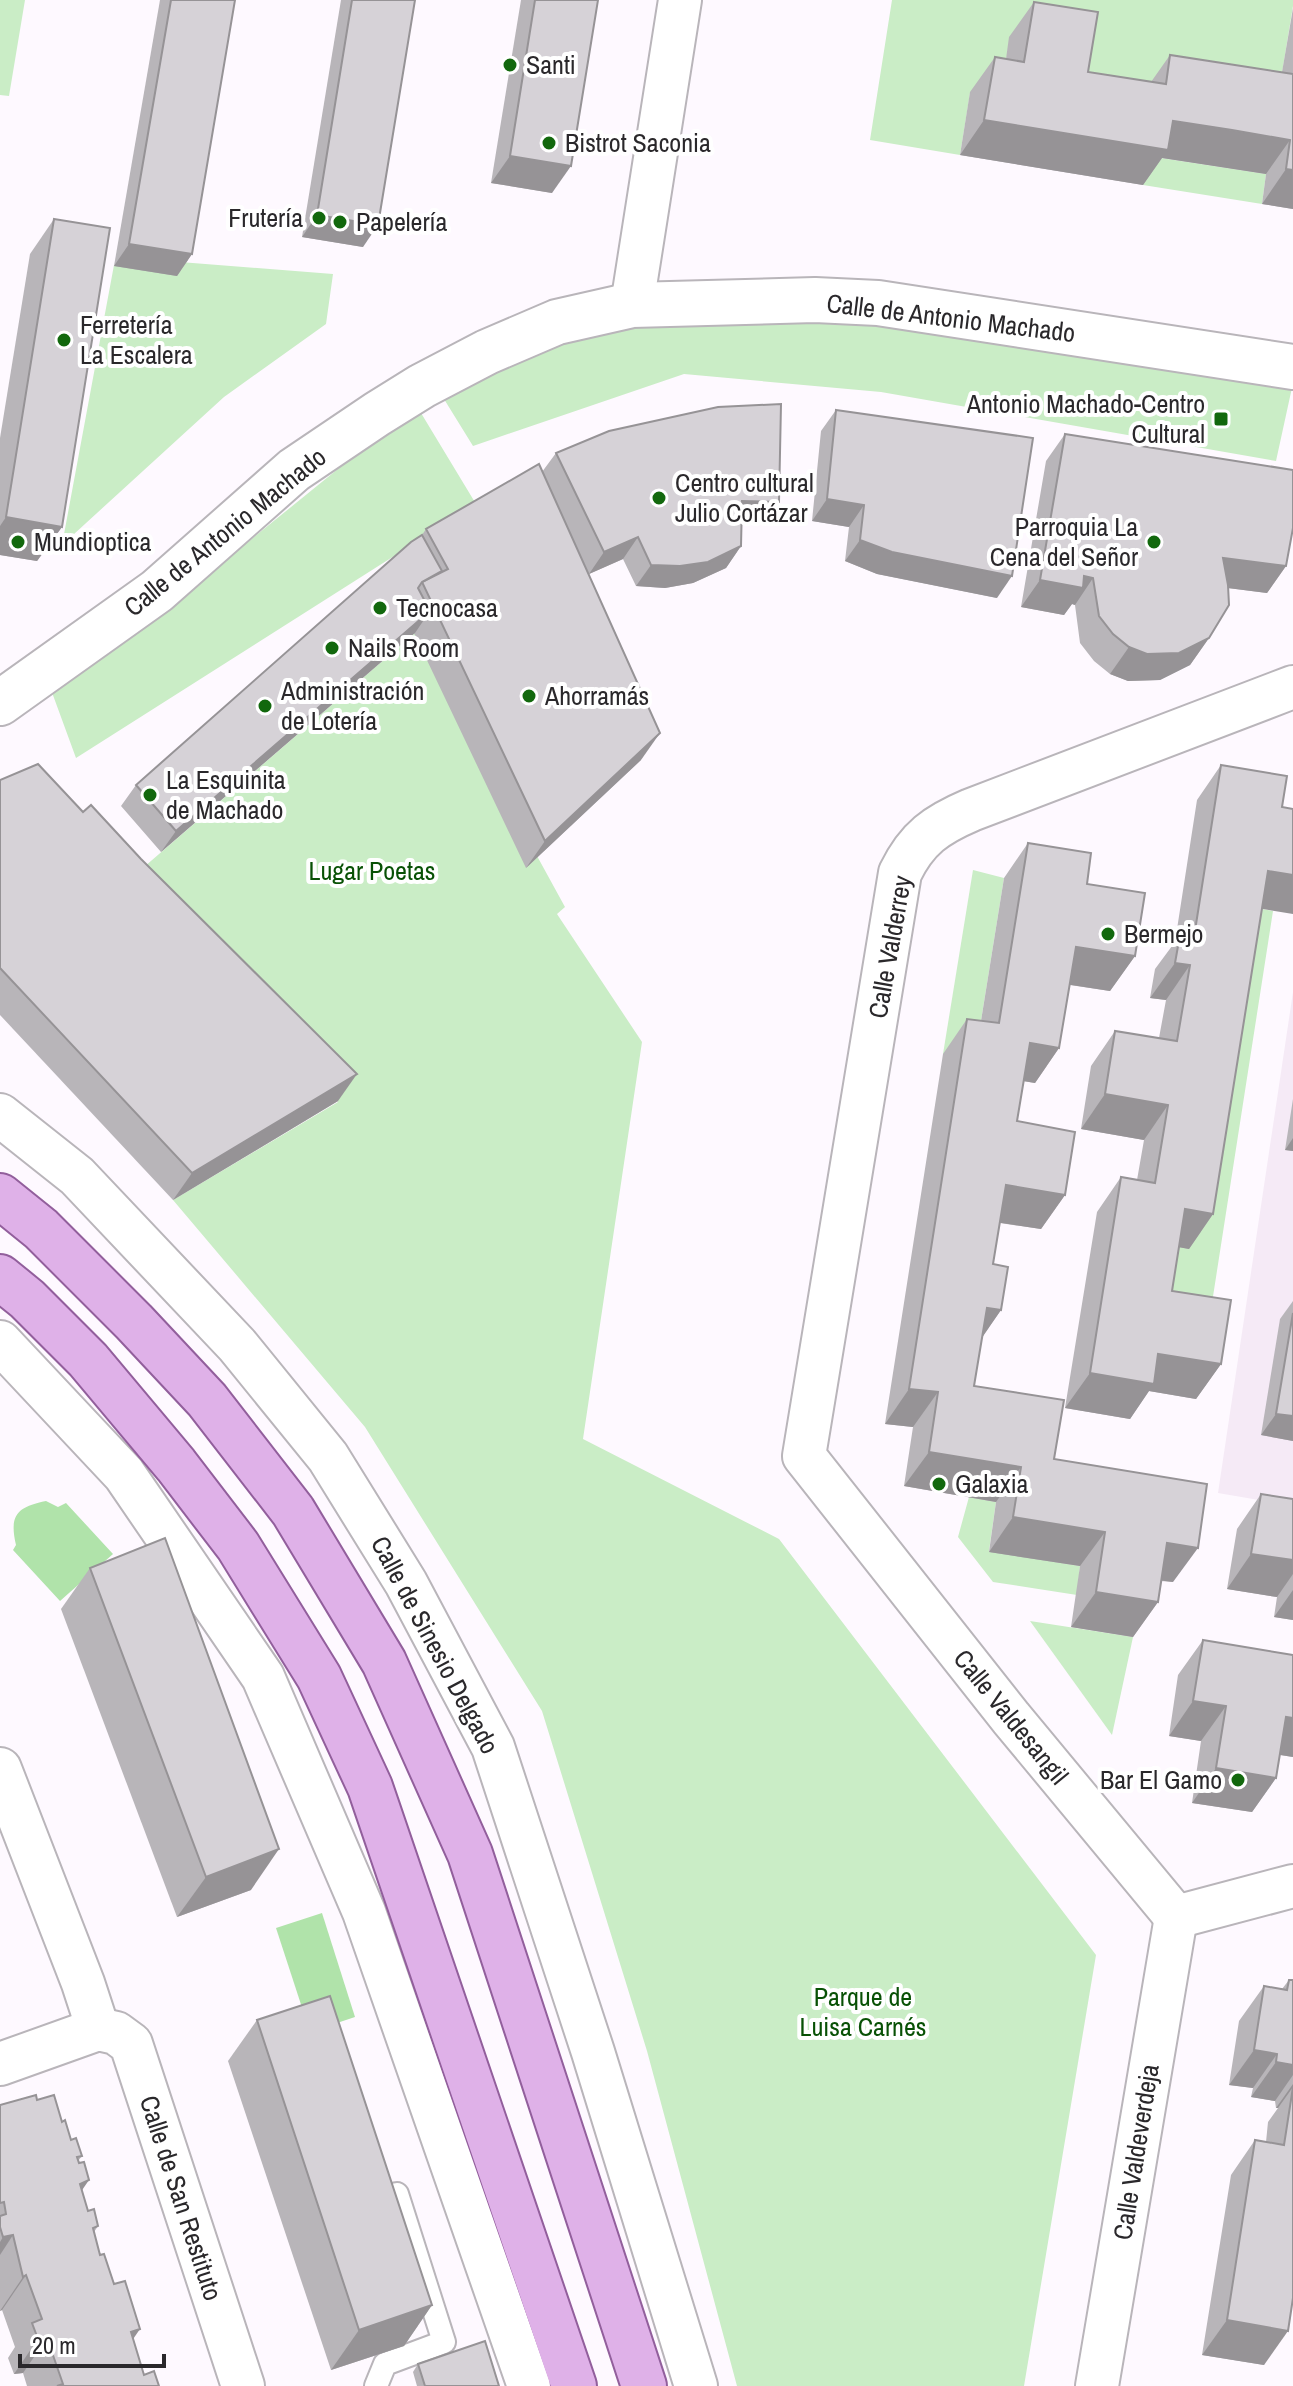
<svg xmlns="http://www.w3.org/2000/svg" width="1293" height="2386" font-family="'Archivo Narrow',sans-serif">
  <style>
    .built { fill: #f5eaf6 }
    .green { fill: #caedc6 }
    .water { fill: #b0e3aa }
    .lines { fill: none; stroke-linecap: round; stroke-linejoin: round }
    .service-casing { stroke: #b9b5ba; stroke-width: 26 }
    .minor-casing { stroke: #b9b5ba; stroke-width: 46 }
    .tertiary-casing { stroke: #b9b5ba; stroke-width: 48 }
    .primary-casing { stroke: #925f9c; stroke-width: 48 }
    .service { stroke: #fff; stroke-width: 22 }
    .minor { stroke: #fff; stroke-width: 42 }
    .tertiary { stroke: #fff; stroke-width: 44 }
    .primary { stroke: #dfb1e8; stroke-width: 44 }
    .wall { fill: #b8b5b9 }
    .shaded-wall { fill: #969396 }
    .building { fill: #d6d2d7; stroke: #969396; stroke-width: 2 }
    .poi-dot { fill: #12680d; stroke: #fff; stroke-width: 3 }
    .labels { text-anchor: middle; stroke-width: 8; stroke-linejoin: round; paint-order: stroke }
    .poi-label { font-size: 26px; fill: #2a282b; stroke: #fff; text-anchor: start }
    .street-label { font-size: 26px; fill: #2a282b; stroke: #fff }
    .park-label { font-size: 26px; fill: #085105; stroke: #fff }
  </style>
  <rect width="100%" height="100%" fill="#fef9ff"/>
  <polygon class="built" points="1293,992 1293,1506 1218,1493"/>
  <g class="green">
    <polygon points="0,0 25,0 9,96 0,95"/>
    <polygon points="892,0 1293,0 1293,6 1282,73 1141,119 1010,37 1000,97 970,93 960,155 870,140"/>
    <polygon points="1148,156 1266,174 1262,204 1143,185"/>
    <polygon points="180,262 333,274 326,324 224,397 62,545 114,265"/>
    <polygon points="628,315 871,315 1293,383 1276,461 881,392 684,374 473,446 439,391"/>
    <polygon points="421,413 476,504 76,758 50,687 190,589 381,434"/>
    <polygon points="415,633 565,907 557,914 642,1042 583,1439 779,1539 1096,1955 1024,2386 737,2386 647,2051 542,1711 365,1427 173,1200 338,1102 122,886"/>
    <polygon points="973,870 1004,878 975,1058 943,1054"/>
    <polygon points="1244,906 1273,911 1207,1335 1152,1296 1161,1244 1189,1248"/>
    <polygon points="969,1497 996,1502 989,1551 1080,1566 1077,1595 993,1582 958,1537"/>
    <polygon points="1030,1621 1133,1637 1112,1735"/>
  </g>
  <g class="water">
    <path d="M 46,1501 L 58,1507 L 66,1503 L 113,1554 L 60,1601 L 13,1550 L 16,1545 C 9,1515 17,1507 46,1501 Z"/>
    <polygon points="322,1913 355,2017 310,2032 276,1928"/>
  </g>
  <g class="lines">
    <g class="service-casing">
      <polyline id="service" points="376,2386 385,2364 444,2342 397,2194"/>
    </g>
    <g class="minor-casing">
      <g id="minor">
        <polyline points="632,305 680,0"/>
        <polyline points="0,1115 77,1176 237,1345 328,1457 406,1583 493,1747 593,2052 696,2386"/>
        <polyline points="0,1342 124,1474 263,1677 364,1912 529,2386"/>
        <polyline points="0,1769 83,1983 98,2029"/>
        <path d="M 1176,1917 L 1011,1718 L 804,1456 L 900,873 C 917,838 936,825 971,810 L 1293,687"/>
        <polyline points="1176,1917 1293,1886"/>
        <polyline points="0,2064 98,2029 116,2033 131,2044 243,2386"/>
        <polyline points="1097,2386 1176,1917"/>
      </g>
    </g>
    <g class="tertiary-casing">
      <polyline id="tertiary" points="0,703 157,591 294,470 377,414 422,386 487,352 557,322 632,305 815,300 878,303 1293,367"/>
    </g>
    <g class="primary-casing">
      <g id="primary">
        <polyline points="0,1196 41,1229 134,1322 207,1400 293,1511 384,1662 470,1854 644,2386"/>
        <polyline points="0,1277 27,1299 88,1360 176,1465 238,1546 319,1677 370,1787 574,2386"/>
      </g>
    </g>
    <use href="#service" class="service"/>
    <use href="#minor" class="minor"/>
    <use href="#tertiary" class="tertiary"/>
    <use href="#primary" class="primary"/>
  </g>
  <g class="wall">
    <polygon points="160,0 235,0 192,254 177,276 114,266"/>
    <polygon points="341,0 415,0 363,247 302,237"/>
    <polygon points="521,0 598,0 552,193 491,183"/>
    <polygon points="1034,2 1088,72 1151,82 1170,55 1282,72 1293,8 1293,209 1262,204 1266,174 1208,165 1162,158 1143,185 960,155 970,92 995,57 1006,59 1009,37"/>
    <polygon points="54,219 62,527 37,561 0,555 0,438 30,254"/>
    <polygon points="836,410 997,598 877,574 845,561 849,527 812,521 821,431"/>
    <polygon points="1065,434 1286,566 1267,593 1228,588 1209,638 1190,665 1160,680 1128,681 1110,674 1094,661 1080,643 1075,605 1072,604 1064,615 1021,607 1046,461"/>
    <polygon points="556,453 779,502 764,524 741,523 741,546 726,568 693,583 665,588 636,586 623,559 589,574 571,536 641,760 526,868 414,633 161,852 121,806 136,785 422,535 426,529 542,472"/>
    <polygon points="1221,765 1262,909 1213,1214 1189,1249 1179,1247 1172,1291 1221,1364 1196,1399 1149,1391 1130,1419 1065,1408 1097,1212 1121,1177 1137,1180 1144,1140 1081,1129 1091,1066 1115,1031 1159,1038 1166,1000 1150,998 1155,969 1175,942 1197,800"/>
    <polygon points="0,780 338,1101 173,1200 0,1015"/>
    <polygon points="1028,843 1087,884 1135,956 1110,991 1070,985 1059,1048 1035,1083 1023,1081 1017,1121 1065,1195 1041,1229 1000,1223 993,1264 1001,1310 982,1337 974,1386 1054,1459 1173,1582 1161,1581 1158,1602 1133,1637 1071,1627 1080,1566 989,1552 996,1502 904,1486 913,1427 885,1424 943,1054 967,1019 981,1021 1004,878"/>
    <polygon points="1293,1099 1293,1151 1285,1150"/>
    <polygon points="1293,1301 1293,1441 1261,1435 1280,1319"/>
    <polygon points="1261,1494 1293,1499 1293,1620 1274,1617 1277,1597 1227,1589 1237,1529"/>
    <polygon points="90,1568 251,1890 177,1917 61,1609"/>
    <polygon points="1203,1640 1293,1757 1280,1755 1276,1778 1252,1812 1192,1803 1201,1741 1169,1736 1178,1675"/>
    <polygon points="1289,1980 1293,1980 1293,2298 1264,2365 1202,2355 1231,2175 1255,2140 1266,2142 1268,2122 1278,2108 1276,2108 1275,2101 1251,2097 1253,2088 1229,2085 1239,2021 1264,1986 1282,1989"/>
    <polygon points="257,2020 432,2305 404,2346 331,2370 228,2061"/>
    <polygon points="37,2100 62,2122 71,2140 82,2156 78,2161 82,2191 88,2211 98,2226 94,2232 100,2255 133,2339 144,2375 159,2386 27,2386 23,2373 14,2374 8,2358 15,2347 2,2310 0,2311 0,2105"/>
    <polygon points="418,2364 499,2386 417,2386 413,2372"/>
  </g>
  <g class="shaded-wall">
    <polygon points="984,120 1173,121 1290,140 1266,174 1162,158 1143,185 960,155"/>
    <polygon points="510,156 571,166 552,193 491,183"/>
    <polygon points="1286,169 1293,170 1293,209 1262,204"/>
    <polygon points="317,215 378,225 363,247 302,237"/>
    <polygon points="129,244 192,254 177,276 114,266"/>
    <polygon points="827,499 864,505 849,527 812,521"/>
    <polygon points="742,501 779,502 764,524 727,523"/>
    <polygon points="6,517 62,527 37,561 0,555 0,526"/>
    <polygon points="638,537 623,559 589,574 604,552"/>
    <polygon points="860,540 1012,576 997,598 877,574 845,561"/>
    <polygon points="741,546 726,568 693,583 665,588 636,586 651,565"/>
    <polygon points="1223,558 1286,566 1267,593 1204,585"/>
    <polygon points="1084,576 1093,578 1075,605 1072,604 1064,615 1021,607 1040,580"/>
    <polygon points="430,611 415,633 161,852 176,831"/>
    <polygon points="1209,638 1190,665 1160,680 1128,681 1110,674 1129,647"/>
    <polygon points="660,733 641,760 526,868 545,841"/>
    <polygon points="1268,871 1293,875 1293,914 1244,906"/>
    <polygon points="1076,947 1135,956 1110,991 1052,982"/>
    <polygon points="1175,963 1190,965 1166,1000 1150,998"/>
    <polygon points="1030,1043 1059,1048 1035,1083 1006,1078"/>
    <polygon points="357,1074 338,1101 173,1200 192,1173"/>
    <polygon points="1105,1094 1168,1105 1144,1140 1081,1129"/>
    <polygon points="1293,1138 1293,1151 1285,1150"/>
    <polygon points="1006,1185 1065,1195 1041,1229 982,1220"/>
    <polygon points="1185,1209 1213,1214 1189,1249 1161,1244"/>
    <polygon points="987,1308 1001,1310 977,1345"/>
    <polygon points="1158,1354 1221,1364 1196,1399 1149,1391 1130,1419 1065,1408 1090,1373"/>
    <polygon points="909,1389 938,1392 913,1427 885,1424"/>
    <polygon points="1276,1414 1293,1416 1293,1441 1261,1435"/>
    <polygon points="929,1452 1021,1467 996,1502 904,1486"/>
    <polygon points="1013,1517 1105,1532 1080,1566 989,1552"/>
    <polygon points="1167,1543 1198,1548 1173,1582 1142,1578"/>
    <polygon points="1251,1554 1293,1560 1293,1574 1277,1597 1227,1589"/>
    <polygon points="1293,1590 1293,1620 1274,1617"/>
    <polygon points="1096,1592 1158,1602 1133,1637 1071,1627"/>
    <polygon points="1193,1701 1226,1706 1201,1741 1169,1736"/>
    <polygon points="1286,1717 1293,1718 1293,1757 1262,1752"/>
    <polygon points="1216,1768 1276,1778 1252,1812 1192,1803"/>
    <polygon points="279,1849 251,1890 177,1917 206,1877"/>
    <polygon points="1254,2050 1277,2054 1253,2088 1229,2085"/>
    <polygon points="1276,2062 1293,2065 1293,2075 1275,2101 1251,2097"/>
    <polygon points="1293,2084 1293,2098 1293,2087 1278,2108 1276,2108"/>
    <polygon points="89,2180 65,2215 80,2184"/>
    <polygon points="13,2235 0,2255 0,2242 3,2237"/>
    <polygon points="26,2275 2,2310 0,2311 23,2277"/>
    <polygon points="432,2305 404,2346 331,2370 359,2330"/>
    <polygon points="1227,2320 1288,2331 1264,2365 1202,2355"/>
    <polygon points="140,2329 116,2364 131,2332"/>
    <polygon points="47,2338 23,2373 14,2374 38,2339"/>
  </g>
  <g class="building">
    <polygon points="171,0 235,0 192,254 129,244"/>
    <polygon points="352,0 415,0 378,225 317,215"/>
    <polygon points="535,0 598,0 571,166 510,156"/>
    <polygon points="1034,2 1098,12 1088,72 1166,84 1170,55 1293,74 1293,170 1286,169 1290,140 1232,130 1173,121 1168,150 984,120 995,57 1024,62"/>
    <polygon points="54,219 110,228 62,527 6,517"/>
    <polygon points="781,404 779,502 742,501 741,546 708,562 680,566 651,565 638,537 604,552 556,453 609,431 718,407"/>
    <polygon points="836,410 1033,438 1012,576 892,552 860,540 864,505 827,499"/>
    <polygon points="1065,434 1293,470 1293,528 1286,566 1223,558 1228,585 1229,605 1209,638 1179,653 1147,654 1129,647 1113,634 1099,616 1093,578 1084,576 1083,588 1040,580"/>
    <polygon points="539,464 660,733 545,841 422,582 448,569 426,529"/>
    <polygon points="422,535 442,571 422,582 418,588 430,611 176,831 136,785 411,542"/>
    <polygon points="38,764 83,812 91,805 141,859 357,1074 192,1173 0,968 0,780"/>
    <polygon points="1221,765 1287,776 1282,807 1293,809 1293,875 1268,871 1213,1214 1185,1209 1172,1291 1231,1300 1221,1364 1158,1354 1154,1384 1090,1373 1121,1177 1155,1183 1168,1105 1105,1094 1115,1031 1177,1041 1190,965 1175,963 1180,935 1194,937"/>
    <polygon points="1028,843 1091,853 1087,884 1145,893 1135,956 1076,947 1059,1048 1030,1043 1017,1121 1075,1132 1065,1195 1006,1185 993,1264 1008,1267 1001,1310 987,1308 974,1386 1064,1400 1054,1459 1207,1484 1198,1548 1167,1543 1158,1602 1096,1592 1105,1532 1013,1517 1021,1467 929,1452 938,1392 909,1389 967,1019 999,1023"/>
    <polygon points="1293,1313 1293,1416 1276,1414"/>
    <polygon points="1261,1494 1293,1499 1293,1560 1251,1554"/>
    <polygon points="165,1538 279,1849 206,1877 90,1568"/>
    <polygon points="1203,1640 1293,1655 1293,1718 1286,1717 1276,1778 1216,1768 1226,1706 1193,1701"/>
    <polygon points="1289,1980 1293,1980 1293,2065 1276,2062 1277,2054 1254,2050 1264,1986 1287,1990"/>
    <polygon points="330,1996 432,2305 359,2330 257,2020"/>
    <polygon points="1293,2087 1293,2298 1288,2331 1227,2320 1255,2140 1284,2145"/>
    <polygon points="36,2095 37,2100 54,2095 62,2122 65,2120 71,2140 76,2138 82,2156 77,2157 79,2163 84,2162 89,2180 80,2184 88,2211 94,2209 98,2226 93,2228 100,2255 104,2254 114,2284 125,2281 140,2329 131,2332 144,2375 154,2371 159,2386 57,2386 63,2384 47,2338 38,2339 32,2323 42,2319 26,2275 23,2277 13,2235 3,2237 0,2227 0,2216 6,2214 4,2202 0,2203 0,2105"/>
    <polygon points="485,2341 499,2386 425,2386 418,2364"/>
  </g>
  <g class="poi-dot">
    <circle cx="510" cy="65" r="8"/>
    <circle cx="549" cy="143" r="8"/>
    <circle cx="319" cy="218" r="8"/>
    <circle cx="340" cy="222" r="8"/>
    <circle cx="64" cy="340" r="8"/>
    <rect x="1213" y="411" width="16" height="16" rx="4"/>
    <circle cx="659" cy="498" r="8"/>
    <circle cx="18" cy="542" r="8"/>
    <circle cx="1154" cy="542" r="8"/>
    <circle cx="380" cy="608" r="8"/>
    <circle cx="332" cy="648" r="8"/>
    <circle cx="529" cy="696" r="8"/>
    <circle cx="265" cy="706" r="8"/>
    <circle cx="150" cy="795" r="8"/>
    <circle cx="1108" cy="934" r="8"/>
    <circle cx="939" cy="1484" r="8"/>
    <circle cx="1238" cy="1780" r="8"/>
  </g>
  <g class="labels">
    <g class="poi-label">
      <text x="526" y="74">Santi</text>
      <text x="565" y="152">Bistrot Saconia</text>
      <text x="303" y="227" text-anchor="end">Frutería</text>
      <text x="356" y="231">Papelería</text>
      <text x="80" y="334">Ferretería<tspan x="80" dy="30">La Escalera</tspan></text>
      <text x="1205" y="413" text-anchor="end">Antonio Machado-Centro<tspan x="1205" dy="30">Cultural</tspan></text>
      <text x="675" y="492">Centro cultural<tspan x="675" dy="30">Julio Cortázar</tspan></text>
      <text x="1138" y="536" text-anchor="end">Parroquia La<tspan x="1138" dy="30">Cena del Señor</tspan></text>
      <text x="34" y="551">Mundioptica</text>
      <text x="396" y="617">Tecnocasa</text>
      <text x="348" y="657">Nails Room</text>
      <text x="281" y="700">Administración<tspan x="281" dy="30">de Lotería</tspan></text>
      <text x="545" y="705">Ahorramás</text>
      <text x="166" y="789">La Esquinita<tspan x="166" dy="30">de Machado</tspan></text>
      <text x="1124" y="943">Bermejo</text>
      <text x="955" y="1493">Galaxia</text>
      <text x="1222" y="1789" text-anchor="end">Bar El Gamo</text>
    </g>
    <g class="street-label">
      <text transform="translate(951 318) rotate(7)" y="9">Calle de Antonio Machado</text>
      <text transform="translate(225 532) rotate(-39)" y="9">Calle de Antonio Machado</text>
      <text transform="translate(890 947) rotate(-80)" y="9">Calle Valderrey</text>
      <text transform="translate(435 1645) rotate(62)" y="9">Calle de Sinesio Delgado</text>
      <text transform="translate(1011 1717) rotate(51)" y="9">Calle Valdesangil</text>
      <text transform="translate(1136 2152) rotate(-81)" y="9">Calle Valdeverdeja</text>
      <text transform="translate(181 2198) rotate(72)" y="9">Calle de San Restituto</text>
    </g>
    <g class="park-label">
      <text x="372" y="880">Lugar Poetas</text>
      <text x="863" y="2006">Parque de<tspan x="863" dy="30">Luisa Carnés</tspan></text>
    </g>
  </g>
  <path d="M20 2354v12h144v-12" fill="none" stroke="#2a282b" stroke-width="4"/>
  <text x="32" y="2354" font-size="24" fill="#2a282b" stroke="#ffffff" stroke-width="6" paint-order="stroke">20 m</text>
</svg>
